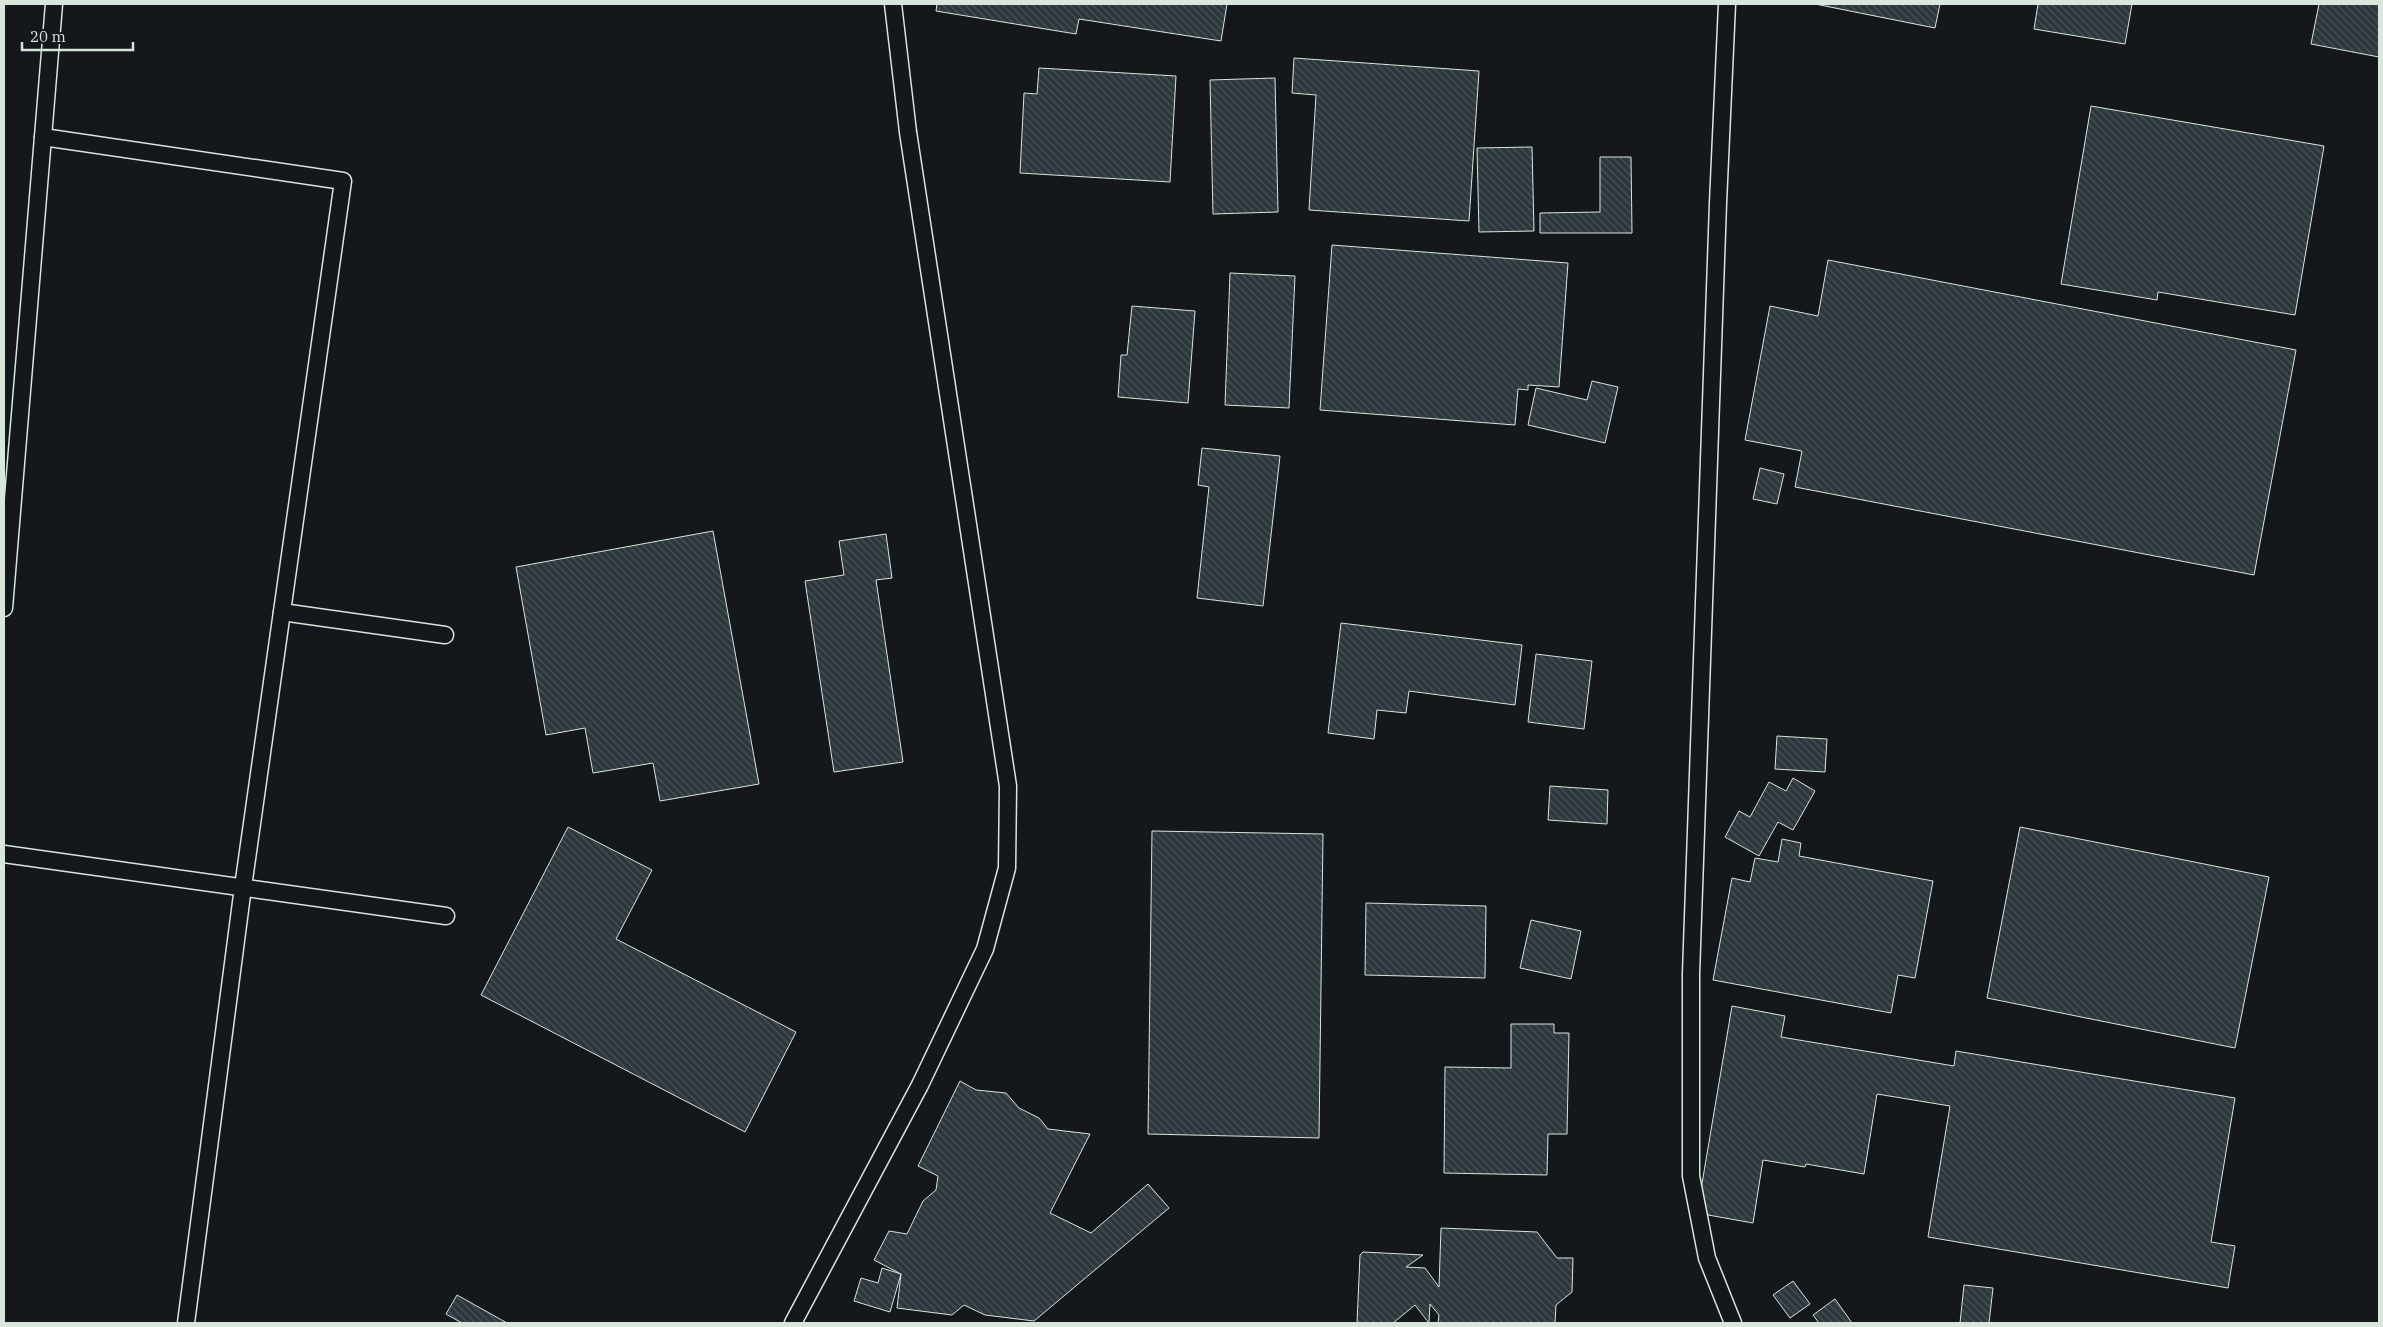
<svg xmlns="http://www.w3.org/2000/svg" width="2383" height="1327" font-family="'IBM Plex Serif',serif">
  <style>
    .building { fill: url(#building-back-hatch); stroke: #d8e6dc }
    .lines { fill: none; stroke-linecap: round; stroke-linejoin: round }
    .service-casing { stroke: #d8e6dc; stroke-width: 19 }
    .service { stroke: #14181c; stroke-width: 16 }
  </style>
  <defs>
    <pattern id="building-back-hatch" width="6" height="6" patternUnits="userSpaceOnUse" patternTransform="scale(1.25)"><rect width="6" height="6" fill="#2c363c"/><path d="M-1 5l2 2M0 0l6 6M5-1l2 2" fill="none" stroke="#4a5358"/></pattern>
  </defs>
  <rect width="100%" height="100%" fill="#14181c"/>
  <g class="building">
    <polygon points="937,4 1227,4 1221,41 1079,19 1076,34 936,11"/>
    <polygon points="1815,4 1940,4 1935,28"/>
    <polygon points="2038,4 2132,4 2125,44 2034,29"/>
    <polygon points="2319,4 2379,4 2379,57 2311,44"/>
    <polygon points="1294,58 1479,71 1469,221 1309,210 1316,95 1292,93"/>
    <polygon points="1039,68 1176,76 1170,182 1020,173 1024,93 1037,94"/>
    <polygon points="1275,78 1278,212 1213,214 1210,80"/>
    <polygon points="2091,106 2324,146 2295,315 2158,292 2157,300 2061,284"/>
    <polygon points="1532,147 1534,231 1479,232 1477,148"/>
    <polygon points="1600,157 1631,157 1632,233 1540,233 1540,213 1600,212"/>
    <polygon points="1332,245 1568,263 1559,387 1528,385 1528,390 1518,389 1515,425 1320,410"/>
    <polygon points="1828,260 2296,350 2254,575 1795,487 1802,451 1745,440 1770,306 1818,316"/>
    <polygon points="1230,273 1295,276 1289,408 1225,405"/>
    <polygon points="1132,306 1195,311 1188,403 1118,397 1121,355 1127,355"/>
    <polygon points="1592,381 1618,387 1605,443 1528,425 1536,388 1587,400"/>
    <polygon points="1202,448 1280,456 1263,606 1197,598 1209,487 1198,485"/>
    <polygon points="1760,468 1784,474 1777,504 1753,499"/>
    <polygon points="713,531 759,784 660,801 653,763 593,773 585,728 546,735 516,567"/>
    <polygon points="886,534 892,578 876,580 903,762 834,772 805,581 844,575 839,541"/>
    <polygon points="1341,623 1522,645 1515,705 1409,691 1406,713 1377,710 1374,739 1328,733"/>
    <polygon points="1536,654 1592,661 1584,729 1528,722"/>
    <polygon points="1777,736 1827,739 1825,772 1775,769"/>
    <polygon points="1793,778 1815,791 1793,830 1778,822 1759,856 1725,837 1739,811 1750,817 1769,782 1786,791"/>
    <polygon points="1550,786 1608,790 1607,824 1548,820"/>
    <polygon points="568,827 652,870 616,939 796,1032 745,1132 481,995"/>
    <polygon points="2020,827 2269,877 2235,1048 1987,998"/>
    <polygon points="1152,831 1323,834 1319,1138 1148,1134"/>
    <polygon points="1782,839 1801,843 1799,856 1933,881 1915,978 1898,975 1891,1013 1713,980 1732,878 1750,882 1755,858 1778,862"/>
    <polygon points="1366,903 1486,906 1485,978 1365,975"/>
    <polygon points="1531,920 1581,931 1571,979 1520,968"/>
    <polygon points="1732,1006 1785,1016 1781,1037 1954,1066 1956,1051 2235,1098 2211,1242 2235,1246 2228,1288 1928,1237 1950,1106 1877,1094 1864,1174 1806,1164 1805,1167 1763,1160 1753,1223 1697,1213"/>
    <polygon points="1511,1024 1554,1024 1554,1033 1569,1033 1567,1134 1548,1134 1547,1175 1444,1173 1445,1067 1511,1068"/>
    <polygon points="960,1081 976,1090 1006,1093 1019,1108 1039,1118 1048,1129 1090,1134 1050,1213 1091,1233 1148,1184 1169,1208 1034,1321 985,1315 964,1305 952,1315 897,1308 901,1274 874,1260 889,1231 907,1234 923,1201 936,1190 938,1176 918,1166"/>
    <polygon points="1441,1228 1537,1232 1557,1258 1573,1258 1572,1292 1556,1305 1555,1323 1438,1323 1439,1315 1430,1304 1429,1323 1415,1305 1393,1323 1357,1323 1360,1255 1363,1252 1423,1255 1406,1267 1425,1268 1439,1287"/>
    <polygon points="882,1268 901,1274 890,1312 854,1301 861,1278 878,1283"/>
    <polygon points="1793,1281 1810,1304 1790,1318 1773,1295"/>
    <polygon points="1964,1285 1993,1288 1989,1323 1960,1323"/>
    <polygon points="457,1295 507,1323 462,1323 446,1314"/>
    <polygon points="1835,1299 1852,1323 1819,1323 1813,1315"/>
  </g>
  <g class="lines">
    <g class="service-casing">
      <g id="service">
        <polyline points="1727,4 1718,203 1691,974 1691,1176 1707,1258 1733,1323"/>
        <polyline points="43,137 343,181 243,887 186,1323"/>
        <polyline points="4,608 54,4"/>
        <polyline points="282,612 445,635"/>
        <polyline points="4,854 446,916"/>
        <polyline points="793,1323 920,1085 985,949 1007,868 1008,786 908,132 893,4"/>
      </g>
    </g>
    <use href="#service" class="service"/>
  </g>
  <rect width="2383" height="1327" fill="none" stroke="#d8e6dc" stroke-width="10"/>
  <path d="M22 42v8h111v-8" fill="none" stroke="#d8e6dc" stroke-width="2.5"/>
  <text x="30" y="42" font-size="15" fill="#d8e6dc" stroke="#14181c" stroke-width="4" paint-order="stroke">20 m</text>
</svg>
